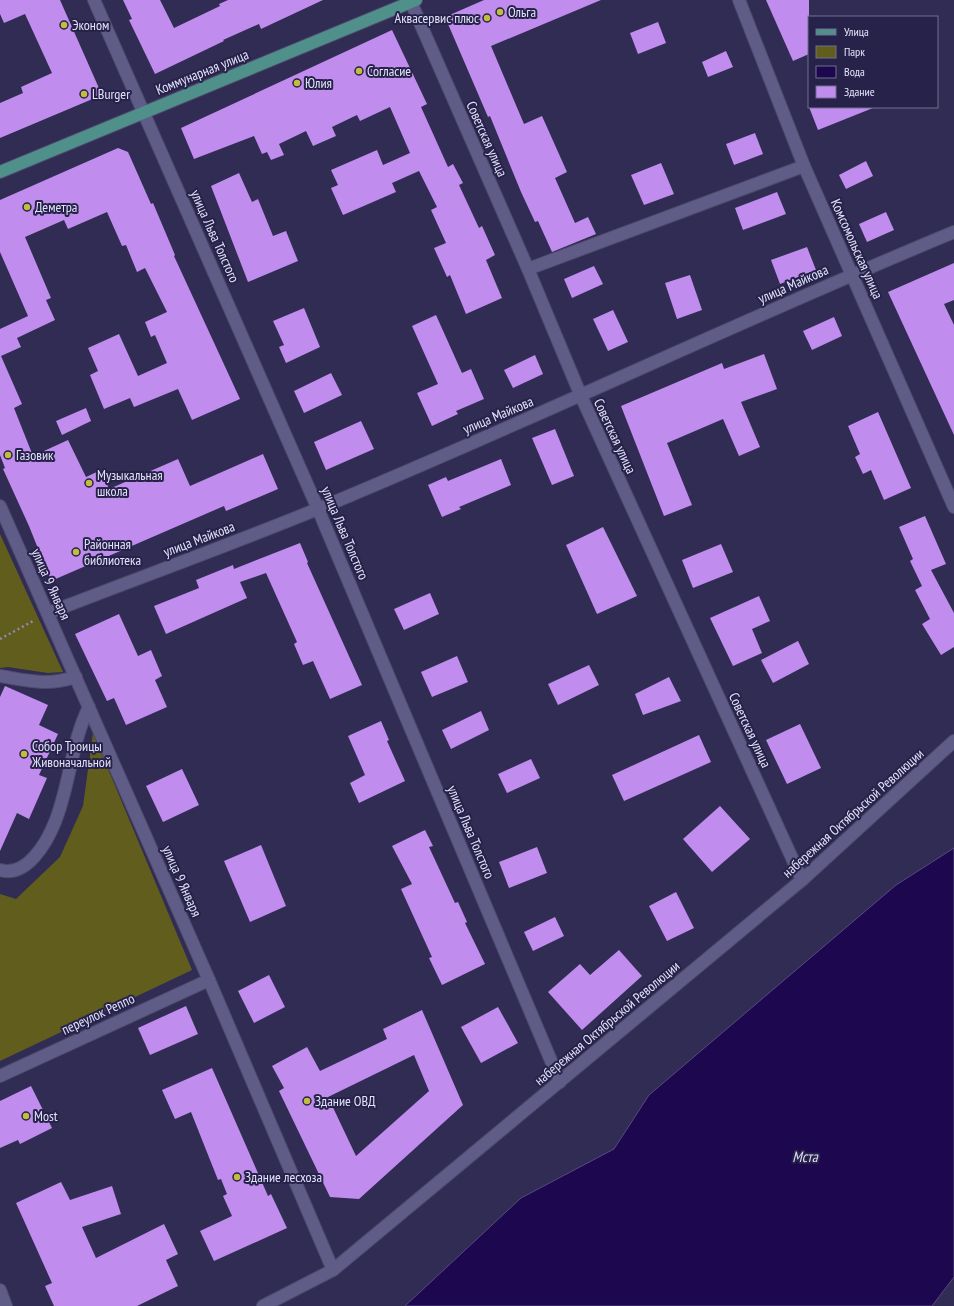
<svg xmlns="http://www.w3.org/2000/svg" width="954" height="1306" font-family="'PT Sans Narrow',sans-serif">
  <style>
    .green { fill: #615e1d }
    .water { fill: #1d074e; stroke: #584982 }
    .building { fill: #c08cee; fill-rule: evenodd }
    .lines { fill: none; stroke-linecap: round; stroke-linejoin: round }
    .minor-casing { stroke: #4e496b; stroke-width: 14 }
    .major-casing { stroke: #4e496b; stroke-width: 14 }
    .path { stroke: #8d8aab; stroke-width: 2.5; stroke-dasharray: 2 3; stroke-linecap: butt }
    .minor { stroke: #605c88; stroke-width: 12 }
    .major { stroke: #4f908b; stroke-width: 12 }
    .poi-dot { fill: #c2bd3f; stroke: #272249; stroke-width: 1.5 }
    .labels { text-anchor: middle; stroke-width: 4; stroke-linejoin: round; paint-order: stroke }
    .poi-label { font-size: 14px; fill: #e3e2fc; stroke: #272249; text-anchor: start }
    .street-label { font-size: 14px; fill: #e3e2fc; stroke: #272249 }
    .water-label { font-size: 15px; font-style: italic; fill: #dfdef8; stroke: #272249 }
  </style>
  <rect width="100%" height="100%" fill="#312c54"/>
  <g class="green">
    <polygon points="0,534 63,672 48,673 8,667 0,668"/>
    <polygon points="93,733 192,970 0,1061 0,894 16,899 60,857 83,806"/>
  </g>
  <polygon class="water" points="954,848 954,1277 932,1306 405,1306 521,1198 614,1149 649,1095 896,885"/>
  <g class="building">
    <polygon points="0,0 60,0 102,95 0,138 0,103 23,93 21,87 52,73 25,14 4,23 0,14"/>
    <polygon points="123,0 160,0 174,28 220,6 219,4 228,0 323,0 261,29 259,24 223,40 224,41 155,74 129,20 132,19"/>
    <polygon points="484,0 601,0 491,46 524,124 542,116 567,172 555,178 575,223 588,217 596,234 552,252 538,221 535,222 521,192 490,116 488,117 445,17"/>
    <polygon points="766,0 809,0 809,54 793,61"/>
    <polygon points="658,22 666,43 638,54 630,33"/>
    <polygon points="392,30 427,104 421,107 448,167 453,164 463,183 459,185 479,228 482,226 495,255 486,260 502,298 466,314 450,275 447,277 434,248 446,243 431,210 437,207 419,171 392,183 396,192 343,215 331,188 338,185 331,170 377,150 383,165 410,153 390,107 360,121 357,115 332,127 336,136 313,146 306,131 279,144 284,155 271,160 267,152 262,154 254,136 194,159 181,128"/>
    <polygon points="726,51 733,67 708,77 702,62"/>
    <polygon points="809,107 873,107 873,108 818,130"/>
    <polygon points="755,133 763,154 734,165 726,144"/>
    <polygon points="118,148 128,152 151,204 153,203 175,255 174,256 240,399 192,420 178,389 134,407 130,398 104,409 90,375 98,371 88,348 119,334 138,376 167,363 155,335 151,337 145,322 167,312 145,268 137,272 126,245 122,246 107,212 68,229 64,220 25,237 51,298 46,300 55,320 17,338 21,347 1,356 22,404 14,408 33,456 68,440 86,477 101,470 109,489 178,459 190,486 263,454 278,489 226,511 224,506 51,581 29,526 3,469 5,468 0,455 0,329 28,316 0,252 0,200"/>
    <polygon points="866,161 873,176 846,189 839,175"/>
    <polygon points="661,163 674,194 644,205 631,175"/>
    <polygon points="239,173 252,202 258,199 273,236 286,231 298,261 248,282 211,186"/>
    <polygon points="777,192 786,214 743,230 735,208"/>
    <polygon points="886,212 894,230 867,242 859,224"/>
    <polygon points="807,247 816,270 780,284 771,260"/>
    <polygon points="954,263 954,300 944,304 954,325 954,435 888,292"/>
    <polygon points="594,266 603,284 572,298 564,279"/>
    <polygon points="690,275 702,310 677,319 665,283"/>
    <polygon points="304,308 320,347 286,363 279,347 284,345 273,321"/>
    <polygon points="613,310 628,342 608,351 593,319"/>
    <polygon points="436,315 462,373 471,369 484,399 456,411 458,414 432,426 417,393 438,384 412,326"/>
    <polygon points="834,317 842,336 812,350 803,331"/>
    <polygon points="764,354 777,389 741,402 760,447 739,456 723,419 667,443 692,505 664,516 621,406 722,363 724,369"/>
    <polygon points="535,355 543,374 513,388 504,370"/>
    <polygon points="331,373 342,395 304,413 294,391"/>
    <polygon points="86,408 91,421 62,435 56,421"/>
    <polygon points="878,412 911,488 884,500 871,470 863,474 855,457 860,454 848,426"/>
    <polygon points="361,421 374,449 326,470 314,442"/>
    <polygon points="555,429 574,476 552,485 532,438"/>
    <polygon points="501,459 511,485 459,507 461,509 442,517 428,485 446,477 448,481"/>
    <polygon points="925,516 946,564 931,570 954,613 954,647 941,655 922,624 930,619 915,590 922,586 910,561 913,559 899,527"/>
    <polygon points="603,527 637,596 597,614 566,545"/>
    <polygon points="300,543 308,562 307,563 362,685 330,699 313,661 303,665 294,644 297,642 266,573 240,582 247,598 166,634 154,606 199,588 196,580 233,565 234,569"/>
    <polygon points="721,544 733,572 693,588 682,560"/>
    <polygon points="430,593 439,614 404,630 394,609"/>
    <polygon points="759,596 770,621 752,629 762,653 733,666 710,618"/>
    <polygon points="119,614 138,656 151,650 162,676 155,680 167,707 126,725 114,698 107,701 75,634"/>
    <polygon points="798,641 809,664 773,683 761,660"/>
    <polygon points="457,656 468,682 432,697 421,672"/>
    <polygon points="589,665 599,685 558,705 548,684"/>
    <polygon points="669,677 681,701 643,715 635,694"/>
    <polygon points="5,686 48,705 39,725 58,734 39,775 47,778 29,819 17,813 0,851 0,697"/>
    <polygon points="481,711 489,730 451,749 442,730"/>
    <polygon points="381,721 389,740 387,741 405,781 359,803 350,783 365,775 348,736"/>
    <polygon points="800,724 821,768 787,784 766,740"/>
    <polygon points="699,735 711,762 624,801 612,775"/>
    <polygon points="531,759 540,778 507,793 498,774"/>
    <polygon points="182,769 199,805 163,822 146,786"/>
    <polygon points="720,806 750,839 712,872 683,839"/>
    <polygon points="425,830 433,846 429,847 455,903 458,902 467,922 465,923 485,964 442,985 429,958 432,957 401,889 412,884 392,846"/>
    <polygon points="261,845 286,906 250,922 224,861"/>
    <polygon points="537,847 547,873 509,888 499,862"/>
    <polygon points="676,892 694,928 667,941 649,906"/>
    <polygon points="555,917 564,936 533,951 524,932"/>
    <polygon points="619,950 642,976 582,1030 548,992 580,964 590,975"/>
    <polygon points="269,975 285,1007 254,1023 238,991"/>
    <polygon points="186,1006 198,1034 150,1055 138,1028"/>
    <polygon points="498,1007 518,1043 481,1063 461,1027"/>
    <path d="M 422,1010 L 463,1105 L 359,1199 L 330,1197 L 279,1091 L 284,1088 L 272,1066 L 307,1047 L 320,1071 L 387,1039 L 383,1029 ZM 414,1055 L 429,1091 L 356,1156 L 328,1097 Z"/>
    <polygon points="212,1068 268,1196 271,1194 287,1228 214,1261 200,1231 232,1216 223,1196 227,1194 221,1179 218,1180 191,1112 175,1119 162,1090"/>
    <polygon points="31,1086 52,1128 20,1144 18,1140 0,1148 0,1101"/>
    <polygon points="61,1182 70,1200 112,1186 121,1214 82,1227 96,1258 164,1224 178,1254 166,1260 178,1286 137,1306 54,1306 45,1286 52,1283 16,1203"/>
  </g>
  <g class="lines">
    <g class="minor-casing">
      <g id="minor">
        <polyline points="94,0 318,509 560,1082"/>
        <polyline points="410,0 528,269 581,396 802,880"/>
        <polyline points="739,0 804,166 954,507"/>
        <polyline points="528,269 804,166"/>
        <polyline points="0,506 209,980 333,1270"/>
        <path d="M 48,613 C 138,578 230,545 320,508 C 533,420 741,320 954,232"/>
        <path d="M 0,676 C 30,681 46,686 76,677"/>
        <path d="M 0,870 C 27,878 47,842 55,822 C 70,785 71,743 89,707"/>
        <polyline points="0,1076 209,980"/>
        <polyline points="0,1290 6,1306"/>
        <polyline points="263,1306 333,1270 802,880 954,741"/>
      </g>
    </g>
    <g class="major-casing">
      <polyline id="major" points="0,172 416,0"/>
    </g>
    <polyline class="path" points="0,639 35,620"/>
    <use href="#minor" class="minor"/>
    <use href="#major" class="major"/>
  </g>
  <g class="poi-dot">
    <circle cx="500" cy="12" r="4"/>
    <circle cx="487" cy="18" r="4"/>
    <circle cx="64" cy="25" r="4"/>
    <circle cx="359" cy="71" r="4"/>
    <circle cx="297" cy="83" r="4"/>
    <circle cx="84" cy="94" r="4"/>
    <circle cx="27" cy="207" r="4"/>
    <circle cx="8" cy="455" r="4"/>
    <circle cx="89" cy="483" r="4"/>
    <circle cx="76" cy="552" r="4"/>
    <circle cx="24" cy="754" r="4"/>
    <circle cx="307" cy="1101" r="4"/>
    <circle cx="26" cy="1116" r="4"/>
    <circle cx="237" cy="1177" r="4"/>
  </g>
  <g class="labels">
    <g class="poi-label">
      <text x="508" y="17">Ольга</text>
      <text x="479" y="23" text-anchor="end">Аквасервис плюс</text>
      <text x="72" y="30">Эконом</text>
      <text x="367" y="76">Согласие</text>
      <text x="305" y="88">Юлия</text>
      <text x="92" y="99">LBurger</text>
      <text x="35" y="212">Деметра</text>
      <text x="16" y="460">Газовик</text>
      <text x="97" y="480">Mузыкальная<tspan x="97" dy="16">школа</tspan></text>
      <text x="84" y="549">Районная<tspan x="84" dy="16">библиотека</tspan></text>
      <text x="32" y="751">Собор Троицы<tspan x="32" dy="16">Живоначальной</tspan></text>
      <text x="315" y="1106">Здание ОВД</text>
      <text x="34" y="1121">Most</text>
      <text x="245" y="1182">Здание лесхоза</text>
    </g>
    <g class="street-label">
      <text transform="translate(202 72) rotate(-22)" y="5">Коммунарная улица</text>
      <text transform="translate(487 139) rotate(66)" y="5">Советская улица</text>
      <text transform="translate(215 236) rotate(66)" y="5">улица Льва Толстого</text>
      <text transform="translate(857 249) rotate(66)" y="5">Комсомольская улица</text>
      <text transform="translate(793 284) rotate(-24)" y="5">улица Майкова</text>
      <text transform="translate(498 415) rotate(-23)" y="5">улица Майкова</text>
      <text transform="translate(615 436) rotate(65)" y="5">Советская улица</text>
      <text transform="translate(345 533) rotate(67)" y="5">улица Льва Толстого</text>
      <text transform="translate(199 539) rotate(-21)" y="5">улица Майкова</text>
      <text transform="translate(51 584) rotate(66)" y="5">улица 9 Января</text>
      <text transform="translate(750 730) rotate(65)" y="5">Советская улица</text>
      <text transform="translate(853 813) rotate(-42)" y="5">набережная Октябрьской Революции</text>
      <text transform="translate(471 832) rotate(67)" y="5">улица Льва Толстого</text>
      <text transform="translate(182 881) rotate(66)" y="5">улица 9 Января</text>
      <text transform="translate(98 1014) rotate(-25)" y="5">переулок Реппо</text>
      <text transform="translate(607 1023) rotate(-40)" y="5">набережная Октябрьской Революции</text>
    </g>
    <g class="water-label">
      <text x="805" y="1162">Мста</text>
    </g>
  </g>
  <rect x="808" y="16" width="130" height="92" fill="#272249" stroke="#726f91"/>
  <rect x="816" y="29" width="20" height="6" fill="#4f908b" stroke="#726f91"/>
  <text x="844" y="36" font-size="12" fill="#e3e2fc">Улица</text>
  <rect x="816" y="46" width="20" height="12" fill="#615e1d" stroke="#726f91"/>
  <text x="844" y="56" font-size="12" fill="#e3e2fc">Парк</text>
  <rect x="816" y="66" width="20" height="12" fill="#1d074e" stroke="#726f91"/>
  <text x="844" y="76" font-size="12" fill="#e3e2fc">Вода</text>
  <rect x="816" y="86" width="20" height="12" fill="#c08cee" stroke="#726f91"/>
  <text x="844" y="96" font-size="12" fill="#e3e2fc">Здание</text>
</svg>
